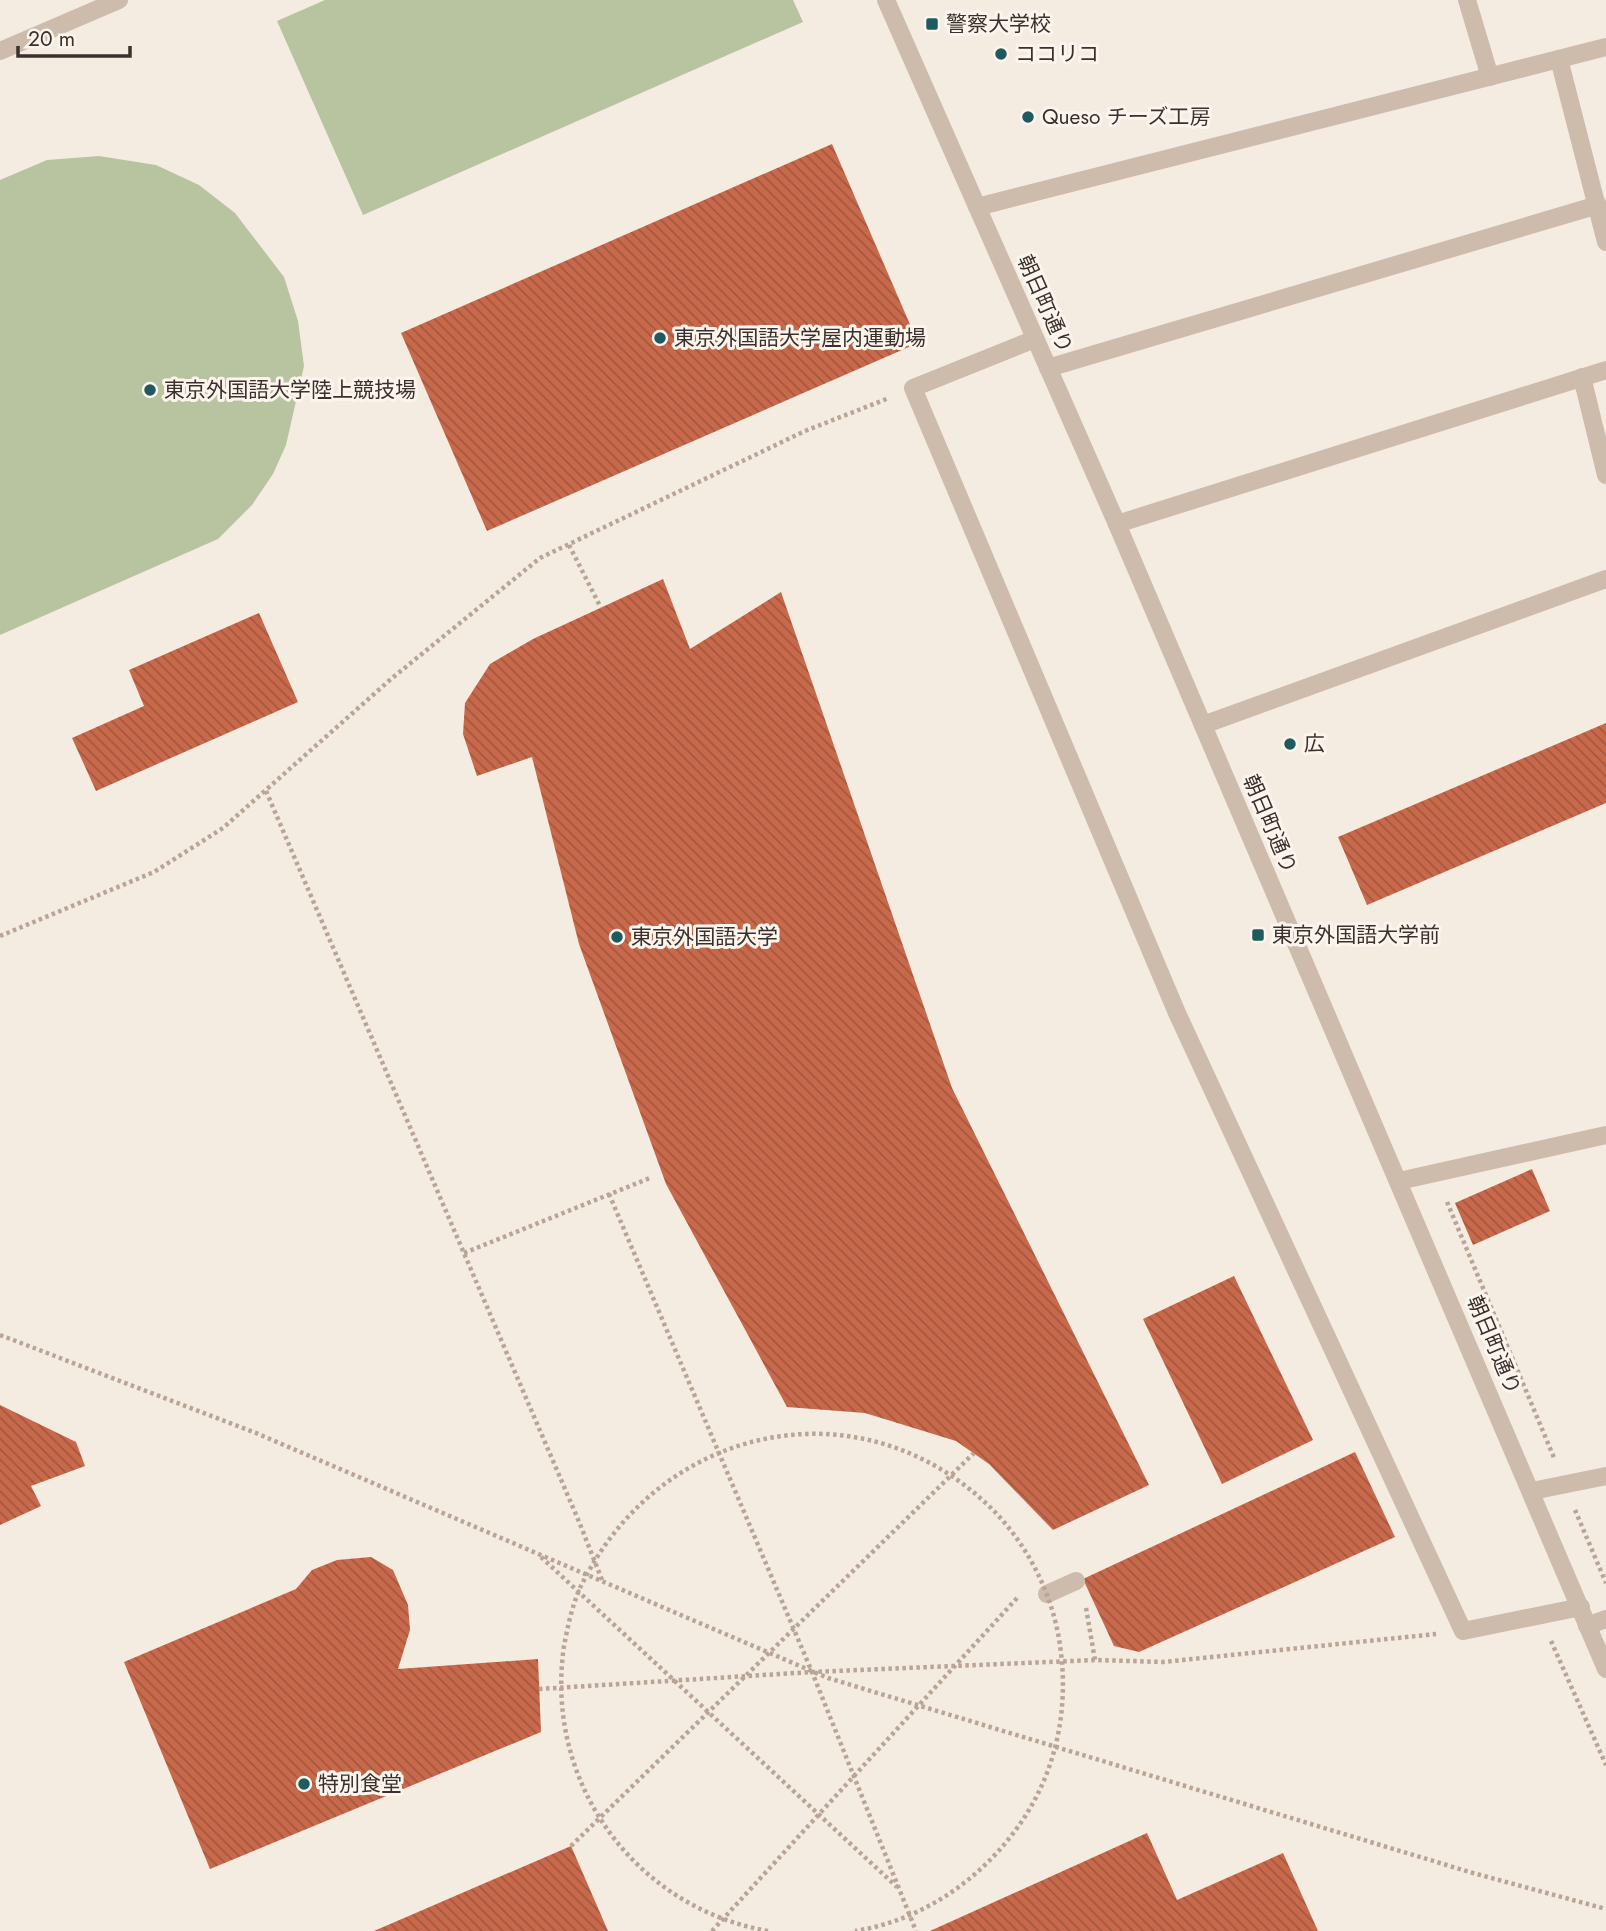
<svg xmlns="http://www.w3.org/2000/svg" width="1606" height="1931" font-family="Jost,'Noto Sans JP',sans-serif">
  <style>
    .pitch { fill: #b8c4a0 }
    .building { fill: url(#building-back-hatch) }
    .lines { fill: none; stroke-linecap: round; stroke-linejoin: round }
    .path { stroke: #b9a596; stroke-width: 4.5; stroke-dasharray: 3.5 3.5; stroke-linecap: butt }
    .minor { stroke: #cdbbac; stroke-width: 18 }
    .path-bridge { stroke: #b9a596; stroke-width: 4.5; stroke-dasharray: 3.5 3.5; stroke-linecap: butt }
    .poi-dot { fill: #1f5a5e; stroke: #fbf5ee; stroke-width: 2.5 }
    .labels { text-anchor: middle; stroke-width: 6; stroke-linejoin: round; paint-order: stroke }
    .poi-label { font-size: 21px; fill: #3b302b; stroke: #fbf5ee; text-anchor: start }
    .street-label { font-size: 21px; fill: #3b302b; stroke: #fbf5ee }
  </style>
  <defs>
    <pattern id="building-back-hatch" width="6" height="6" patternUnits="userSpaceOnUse" patternTransform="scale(1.75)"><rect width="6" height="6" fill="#c8694b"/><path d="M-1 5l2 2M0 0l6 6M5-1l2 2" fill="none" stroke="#a4573f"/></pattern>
  </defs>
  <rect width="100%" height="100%" fill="#f4ebe1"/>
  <g class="pitch">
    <polygon points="325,0 793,0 803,22 363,215 277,21"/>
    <polygon points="99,156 156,165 199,185 235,213 284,277 298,321 304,366 286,445 273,474 252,505 218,539 0,635 0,180 47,160"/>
  </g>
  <g class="building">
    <polygon points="832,144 918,343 487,531 401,333"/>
    <polygon points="663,579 690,649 781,592 952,1088 1149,1485 1053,1530 989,1464 956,1441 865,1413 787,1407 666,1184 579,944 532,757 477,776 463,734 465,703 490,664 533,639"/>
    <polygon points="259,613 298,702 96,791 72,738 144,706 129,670"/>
    <polygon points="1606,723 1606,803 1367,905 1338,837"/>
    <polygon points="1532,1169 1550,1211 1473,1245 1455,1203"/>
    <polygon points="1234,1276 1313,1440 1222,1484 1143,1319"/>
    <polygon points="0,1405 76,1442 85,1466 31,1486 41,1506 0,1525"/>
    <polygon points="1355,1452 1395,1537 1139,1652 1114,1646 1083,1579"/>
    <polygon points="371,1557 393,1570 408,1605 410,1630 398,1669 538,1659 541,1732 210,1869 124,1662 296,1589 312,1570 337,1560"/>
    <polygon points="1147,1833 1177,1900 1283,1853 1318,1931 930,1931"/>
    <polygon points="571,1846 608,1931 374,1931"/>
  </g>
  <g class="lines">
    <g class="path">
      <polyline points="569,545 601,608"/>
      <polyline points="266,791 580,1524 602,1580"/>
      <polyline points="0,936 154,872 223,828 391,679 540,558 805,431 889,398"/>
      <polyline points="609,1194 812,1672 916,1931"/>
      <polyline points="1447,1202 1555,1460"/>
      <polyline points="464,1253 650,1178"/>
      <polyline points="0,1335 256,1433 828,1678 1473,1873 1606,1909"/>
      <polyline points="1575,1510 1606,1583"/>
      <polyline points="541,1557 897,1887"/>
      <polyline points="1086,1608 1095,1660"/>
      <polyline points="1551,1641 1606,1765"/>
      <polyline points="539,1689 812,1672 1095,1660 1163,1662 1436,1634"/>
      <polyline points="571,1846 974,1453"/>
      <polyline points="712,1931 1018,1597"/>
    </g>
    <g class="minor">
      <polyline points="886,0 1117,524 1606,1669"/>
      <polyline points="1467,0 1490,77"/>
      <polyline points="0,51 119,0"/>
      <polyline points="1559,59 1606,242"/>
      <polyline points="977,207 1606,47"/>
      <polyline points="1035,339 913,388 1177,1013 1463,1631 1581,1607"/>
      <polyline points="1048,368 1598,205"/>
      <polyline points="1582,377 1606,475"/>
      <polyline points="1117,524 1606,370"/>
      <polyline points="1203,725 1606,579"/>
      <polyline points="1399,1181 1606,1135"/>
      <polyline points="1532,1491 1606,1476"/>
      <polyline points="1047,1594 1076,1581"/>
      <polyline points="1587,1626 1606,1619"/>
    </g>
    <path class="path-bridge" d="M 768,1931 C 633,1907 544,1781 564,1646 C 568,1625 573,1601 583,1582 C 663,1423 862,1382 991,1508 C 1030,1547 1055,1599 1061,1653 C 1068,1711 1056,1769 1024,1818 C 986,1876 925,1920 855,1931"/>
  </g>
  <g class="poi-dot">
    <rect x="925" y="17" width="14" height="14" rx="3.5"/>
    <circle cx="1001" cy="54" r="7"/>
    <circle cx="1028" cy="117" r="7"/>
    <circle cx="660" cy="338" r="7"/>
    <circle cx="150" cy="390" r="7"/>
    <circle cx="1290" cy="744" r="7"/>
    <rect x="1251" y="928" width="14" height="14" rx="3.5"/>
    <circle cx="617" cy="937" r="7"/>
    <circle cx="304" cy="1784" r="7"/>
  </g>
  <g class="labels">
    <g class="poi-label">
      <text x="946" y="31">警察大学校</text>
      <text x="1015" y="61">ココリコ</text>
      <text x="1042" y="124">Queso チーズ工房</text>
      <text x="674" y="345">東京外国語大学屋内運動場</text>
      <text x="164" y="397">東京外国語大学陸上競技場</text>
      <text x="1304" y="751">広</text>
      <text x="1272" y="942">東京外国語大学前</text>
      <text x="631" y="944">東京外国語大学</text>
      <text x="318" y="1791">特別食堂</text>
    </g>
    <g class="street-label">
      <text transform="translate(1045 304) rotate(66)" y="7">朝日町通り</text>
      <text transform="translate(1270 824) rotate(67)" y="7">朝日町通り</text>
      <text transform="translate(1494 1345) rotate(67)" y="7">朝日町通り</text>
    </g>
  </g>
  <path d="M18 46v10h112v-10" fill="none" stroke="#3b302b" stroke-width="3.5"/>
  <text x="28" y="46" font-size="21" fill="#3b302b" stroke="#fbf5ee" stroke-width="5" paint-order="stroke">20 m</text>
</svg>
